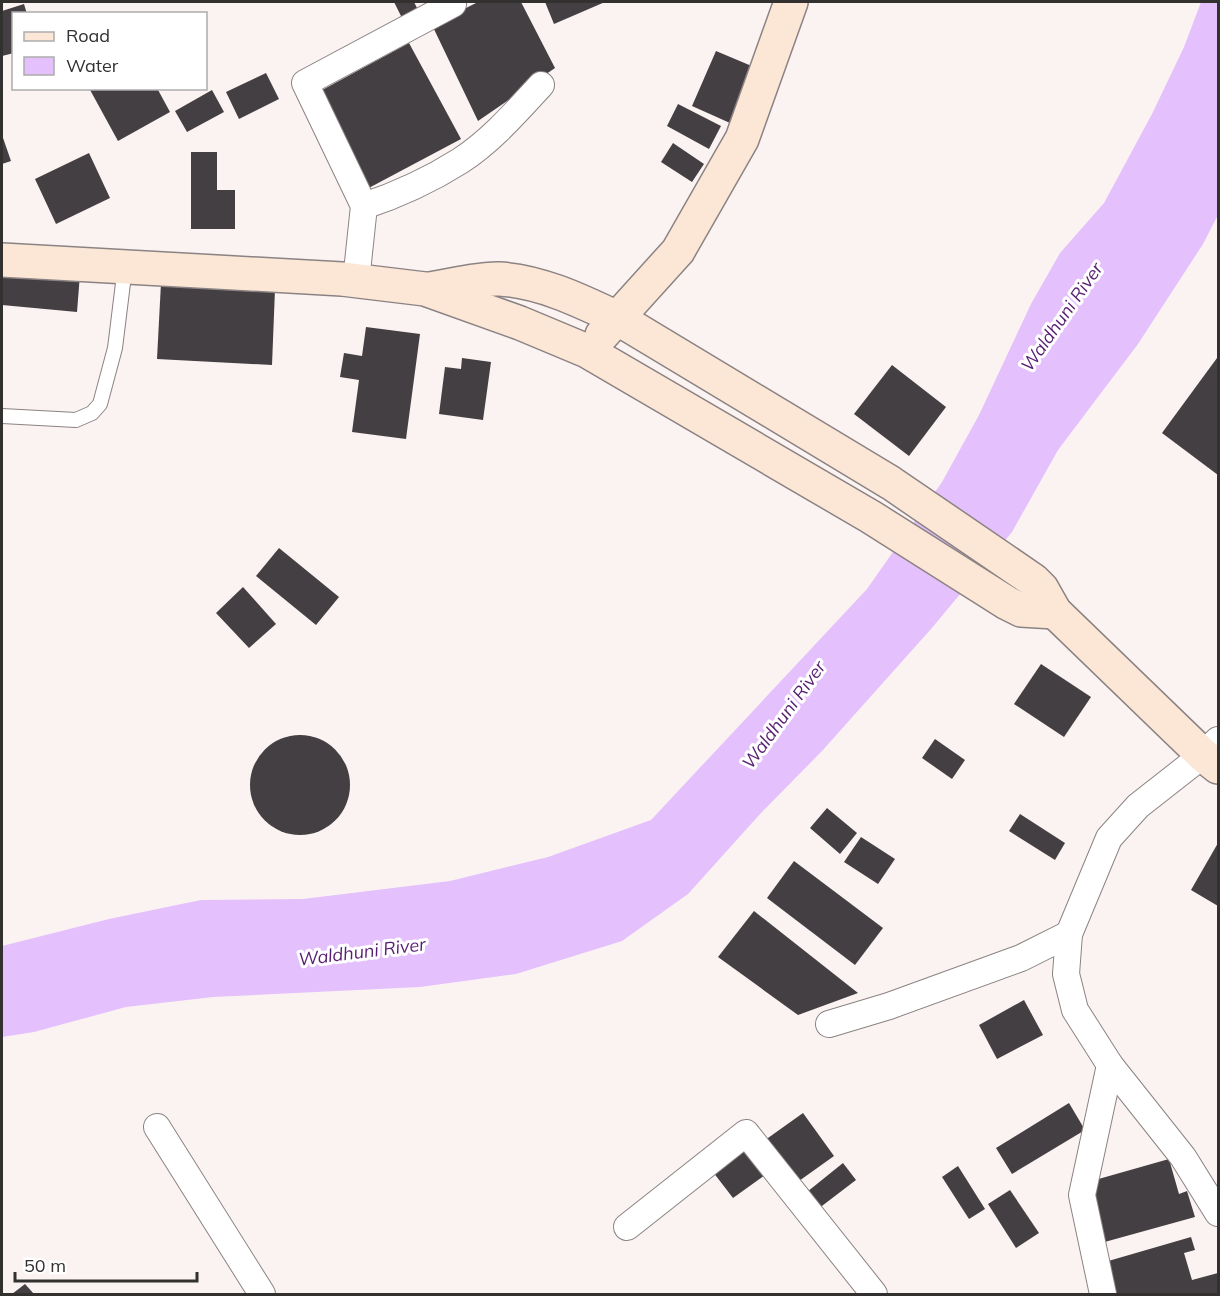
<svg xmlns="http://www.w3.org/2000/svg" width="1220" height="1296" font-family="Mulish,sans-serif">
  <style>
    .water { fill: #e4c0fc }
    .building { fill: #443f42 }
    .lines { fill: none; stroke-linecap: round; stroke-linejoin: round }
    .lane-casing { stroke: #8b8383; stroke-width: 16 }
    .street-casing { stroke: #8b8383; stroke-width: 28 }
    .secondary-casing { stroke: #8b8383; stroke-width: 36 }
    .lane { stroke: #fff; stroke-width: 14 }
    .street { stroke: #fff; stroke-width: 26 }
    .secondary { stroke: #fce7d7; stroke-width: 33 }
    .labels { text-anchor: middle; stroke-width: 6; stroke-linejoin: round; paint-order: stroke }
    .water-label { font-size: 18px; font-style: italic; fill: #571e74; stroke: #fff }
  </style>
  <rect width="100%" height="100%" fill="#fbf3f2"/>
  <polygon class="water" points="1201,2 1218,2 1218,215 1203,244 1138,344 1058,450 1012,532 931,629 822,751 761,813 688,894 622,941 516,974 420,987 213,997 126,1007 34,1032 2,1037 2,946 109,919 201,900 303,899 450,881 548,857 651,820 867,589 942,482 979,415 1031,304 1060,253 1104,203 1152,114 1184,47"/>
  <g class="building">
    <polygon points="394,2 414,2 421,16 405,24"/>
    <polygon points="478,2 521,2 555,68 478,121 432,25"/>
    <polygon points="545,2 605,2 554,24"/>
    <polygon points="24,4 27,14 14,14 14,53 2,56 2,11"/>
    <polygon points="409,43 461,139 365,190 313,95"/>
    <polygon points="716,51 754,67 730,123 692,106"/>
    <polygon points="266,73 279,99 239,119 226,92"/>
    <polygon points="89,88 157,88 170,112 118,141"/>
    <polygon points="212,90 224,112 187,132 175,111"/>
    <polygon points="678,104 721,126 709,149 667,126"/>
    <polygon points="2,135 11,161 2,164"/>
    <polygon points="673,143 704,164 692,182 661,162"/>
    <polygon points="191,152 217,152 217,190 235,190 235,229 191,229"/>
    <polygon points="89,153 110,198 56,224 35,179"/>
    <polygon points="2,266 80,274 77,312 2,305"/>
    <polygon points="161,283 275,289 272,365 157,359"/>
    <polygon points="366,327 420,334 406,439 352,432 359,380 340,377 344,353 362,356"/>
    <polygon points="462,358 491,362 483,420 439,414 445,367 461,369"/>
    <polygon points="1217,358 1218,359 1218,475 1162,433"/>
    <polygon points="892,365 946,407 909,456 854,414"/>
    <polygon points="279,548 339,597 316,625 256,576"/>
    <polygon points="243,587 276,624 249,648 216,613"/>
    <polygon points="1041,664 1091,697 1064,737 1014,704"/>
    <circle cx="300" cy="785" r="50"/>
    <polygon points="935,739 965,760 952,779 922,758"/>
    <polygon points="827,808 857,833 840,854 810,828"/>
    <polygon points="1020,814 1065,843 1055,860 1009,831"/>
    <polygon points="861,837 895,859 878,884 844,862"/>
    <polygon points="1218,843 1218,906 1191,890"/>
    <polygon points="794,861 883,928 855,965 767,898"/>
    <polygon points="754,911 858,993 798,1015 718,957"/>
    <polygon points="1024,1000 1043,1035 997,1059 979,1025"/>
    <polygon points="1069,1103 1085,1130 1012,1174 996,1148"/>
    <polygon points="803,1113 834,1156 792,1186 761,1143"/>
    <polygon points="749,1146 768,1173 733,1198 713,1172"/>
    <polygon points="1169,1159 1179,1194 1187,1191 1195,1217 1101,1243 1088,1182"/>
    <polygon points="843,1163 856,1180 814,1212 802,1196"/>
    <polygon points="958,1166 985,1209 969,1219 942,1177"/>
    <polygon points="1010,1190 1039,1233 1016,1248 988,1204"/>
    <polygon points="1191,1237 1195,1250 1184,1253 1192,1280 1218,1273 1218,1294 1107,1294 1098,1264"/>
    <polygon points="25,1284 34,1294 12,1294"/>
  </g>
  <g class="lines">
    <g class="lane-casing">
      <polyline id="lane" points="2,416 76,420 92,413 100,404 115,348 125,267"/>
    </g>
    <g class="street-casing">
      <g id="street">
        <path d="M 364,206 C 397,195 430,180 460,161 C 491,141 516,112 541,85"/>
        <polyline points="356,281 364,206 305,83 453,4"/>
        <polyline points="1218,740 1203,755 1138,806 1109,838 1069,934 1066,974 1075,1010 1110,1065 1183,1157 1218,1213"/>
        <polyline points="829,1024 889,1006 1021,958 1069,934"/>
        <polyline points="157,1127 262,1294"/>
        <polyline points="627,1227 746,1133 874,1294"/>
        <polyline points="1103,1294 1082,1195 1110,1065"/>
      </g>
    </g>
    <g class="secondary-casing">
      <g id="secondary">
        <polyline points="2,260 342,279 425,289 520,323 587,351 871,517 1007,603 1021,610 1055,612"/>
        <path d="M 430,289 C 450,286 479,278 499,279 C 540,281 581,301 617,318 L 891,483 L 1033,580 L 1042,589 L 1055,612 L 1203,755 L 1218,767"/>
        <polyline points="602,335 678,251 742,139 791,2"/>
      </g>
    </g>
    <use href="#lane" class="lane"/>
    <use href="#street" class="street"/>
    <use href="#secondary" class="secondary"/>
  </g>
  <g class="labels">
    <g class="water-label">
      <text transform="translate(1062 317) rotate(-55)" y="6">Waldhuni River</text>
      <text transform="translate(784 715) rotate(-54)" y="6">Waldhuni River</text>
      <text transform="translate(362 952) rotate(-7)" y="6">Waldhuni River</text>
    </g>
  </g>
  <rect width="1220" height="1296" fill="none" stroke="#333030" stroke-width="6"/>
  <rect x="12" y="12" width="195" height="78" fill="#ffffff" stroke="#adacac" stroke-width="1.5"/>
  <rect x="24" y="32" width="30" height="9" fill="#fce7d7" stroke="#adacac" stroke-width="1.5"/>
  <text x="66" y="42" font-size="18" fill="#333030">Road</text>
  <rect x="24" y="57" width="30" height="18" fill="#e4c0fc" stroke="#adacac" stroke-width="1.5"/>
  <text x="66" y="72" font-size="18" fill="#333030">Water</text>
  <path d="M15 1272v9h182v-9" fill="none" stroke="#333030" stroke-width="3"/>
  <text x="24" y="1272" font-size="18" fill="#333030" stroke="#ffffff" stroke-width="4.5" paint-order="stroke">50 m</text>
</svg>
